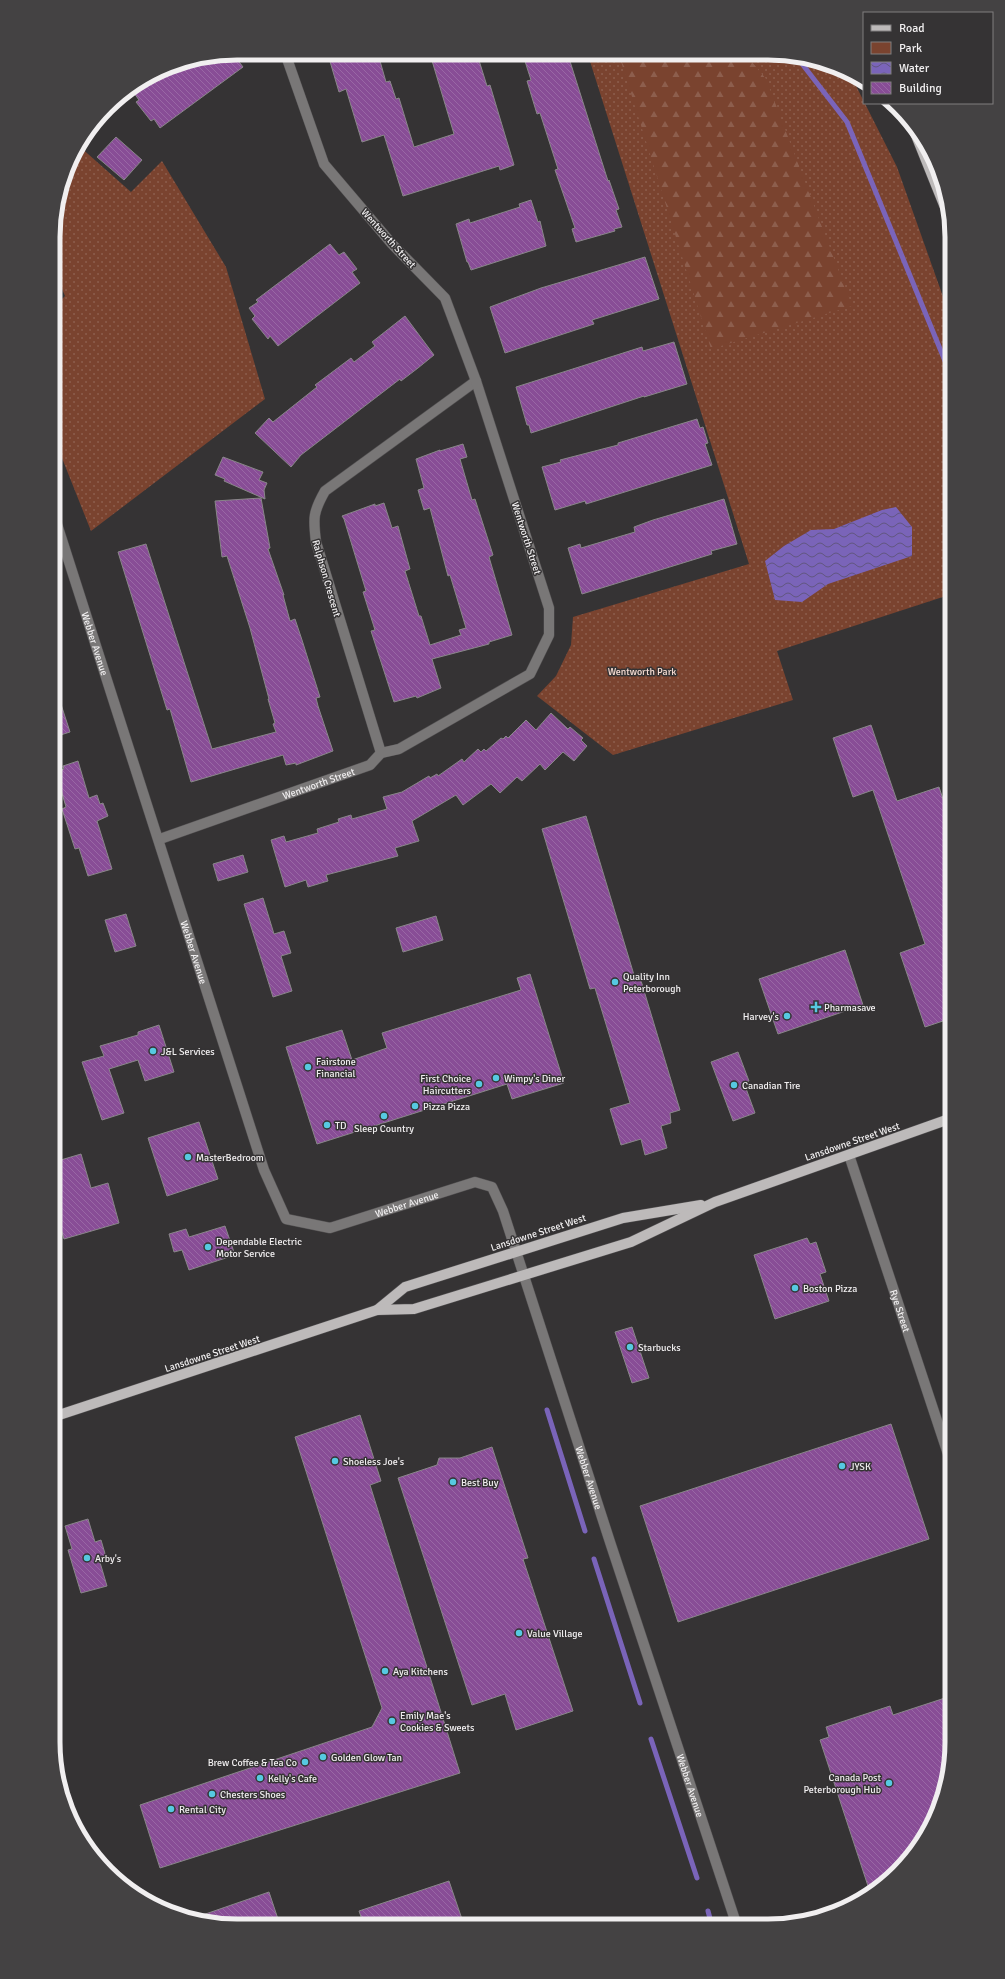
<svg xmlns="http://www.w3.org/2000/svg" width="1005" height="1979" font-family="Signika,sans-serif">
  <style>
    .green { fill: url(#green-dots) }
    .forest { fill: url(#forest-firs) }
    .water { fill: url(#water-waves) }
    .lines { fill: none; stroke-linecap: round; stroke-linejoin: round }
    .stream { stroke: #7a64b9; stroke-width: 5 }
    .building { fill: url(#building-back-hatch); stroke: #898789 }
    .minor-casing { stroke: #535152; stroke-width: 11 }
    .major-casing { stroke: #535152; stroke-width: 11 }
    .minor { stroke: #797777; stroke-width: 10 }
    .major { stroke: #bdbaba; stroke-width: 10 }
    .poi-dot { fill: #56c9e1; stroke: #353334; stroke-width: 1.5 }
    .labels { text-anchor: middle; stroke-width: 3; stroke-linejoin: round; paint-order: stroke }
    .street-label { font-size: 10px; fill: #f1eff0; stroke: #353334 }
    .park-label { font-size: 10px; fill: #f8ded4; stroke: #353334 }
    .poi-label { font-size: 10px; fill: #f1eff0; stroke: #353334; text-anchor: start }
    .rim { fill: none; stroke: #f1eff0; stroke-width: 5 }
  </style>
  <defs>
    <pattern id="green-dots" width="8" height="8" patternUnits="userSpaceOnUse"><rect width="8" height="8" fill="#7a432f"/><path d="M2 2h.1M6 6h.1" fill="none" stroke="#8d5e4d" stroke-width="1.8" stroke-linecap="round"/></pattern>
    <pattern id="forest-firs" width="22" height="20" patternUnits="userSpaceOnUse"><rect width="22" height="20" fill="#7a432f"/><path d="M5 1l3.5 6h-7zM16 11l3.5 6h-7z" fill="#8d5e4d"/></pattern>
    <pattern id="water-waves" width="16" height="10" patternUnits="userSpaceOnUse"><rect width="16" height="10" fill="#7a64b9"/><path d="M0 5q4-4 8 0t8 0" fill="none" stroke="#615680"/></pattern>
    <pattern id="building-back-hatch" width="6" height="6" patternUnits="userSpaceOnUse"><rect width="6" height="6" fill="#884d96"/><path d="M-1 5l2 2M0 0l6 6M5-1l2 2" fill="none" stroke="#9967a5"/></pattern>
  </defs>
  <rect width="100%" height="100%" fill="#353334"/>
  <g class="green">
    <polygon points="588,55 804,56 849,72 897,167 952,322 952,594 777,651 793,700 613,755 537,696 556,676 571,645 573,617 749,564"/>
    <polygon points="79,146 131,192 162,161 226,267 265,399 91,531 54,438 54,307 65,296 54,270 55,213 72,155"/>
  </g>
  <polygon class="forest" points="619,55 747,56 766,79 852,306 711,349"/>
  <polygon class="water" points="896,507 912,527 912,556 828,584 802,602 775,600 765,561 784,546 811,530 834,529 882,510"/>
  <g class="lines">
    <g class="stream">
      <polyline points="796,56 847,122 952,378"/>
      <polyline points="547,1410 585,1531"/>
      <polyline points="594,1559 640,1703"/>
      <polyline points="651,1739 697,1878"/>
      <polyline points="708,1911 712,1926"/>
    </g>
  </g>
  <g class="building">
    <polygon points="233,54 243,67 160,128 154,119 151,121 136,102 139,100 131,89 167,67"/>
    <polygon points="342,54 378,54 386,82 390,81 396,99 399,98 414,147 454,134 430,54 477,54 487,86 490,85 514,165 500,170 499,166 403,196 384,135 362,142 346,89 339,92 329,58"/>
    <polygon points="523,55 568,55 608,181 609,180 619,209 616,210 622,227 614,229 615,231 576,242 572,229 575,228 555,170 558,169 540,113 537,114 527,81 531,80"/>
    <polygon points="116,137 142,160 124,180 97,157"/>
    <polygon points="531,200 538,222 540,221 546,246 471,270 468,262 467,262 456,224 469,219 470,223 520,207 519,204"/>
    <polygon points="330,244 339,255 344,252 357,269 352,272 360,283 278,346 270,336 268,339 252,319 255,316 249,308 258,302 256,300"/>
    <polygon points="645,257 659,299 592,320 594,324 505,353 490,307 541,288"/>
    <polygon points="405,316 434,355 418,368 401,381 400,379 301,455 291,467 255,433 269,418 273,422 317,387 315,385 351,358 354,362 375,346 372,342"/>
    <polygon points="674,342 687,384 644,397 644,396 531,433 529,425 527,425 516,387 642,347 643,351"/>
    <polygon points="697,419 700,428 703,427 708,443 705,444 712,465 586,504 585,501 555,510 542,467 561,462 560,460 618,445 618,443"/>
    <polygon points="463,444 467,457 460,459 472,500 475,499 493,555 489,557 512,635 489,642 489,644 432,659 441,688 417,698 416,696 394,702 371,631 375,630 363,592 366,591 344,519 342,516 375,504 375,506 384,503 392,528 398,526 410,569 405,571 419,616 421,616 430,645 461,635 459,630 466,628 450,575 448,576 430,508 424,510 418,490 424,488 416,459 440,450 440,451"/>
    <polygon points="223,457 263,472 259,480 267,483 264,490 265,499 224,481 225,479 215,475"/>
    <polygon points="261,498 270,548 268,549 284,595 283,595 290,621 295,619 302,640 320,697 316,698 318,706 333,751 296,765 296,763 286,765 283,755 191,782 170,709 167,710 118,552 146,544 212,749 276,732 273,724 275,723 268,699 269,699 250,628 227,556 222,557 215,501"/>
    <polygon points="724,499 737,544 711,551 712,554 582,594 568,548 580,544 581,548 635,532 634,527 653,520"/>
    <polygon points="54,692 57,692 70,732 54,737"/>
    <polygon points="551,713 568,729 570,727 583,738 581,740 587,746 574,761 563,752 545,770 540,764 522,781 517,777 500,793 491,784 463,805 456,795 412,821 419,841 395,848 398,856 326,875 328,881 308,887 306,880 285,887 271,840 284,836 286,842 318,833 317,829 339,822 338,819 351,815 352,819 387,809 383,797 402,792 429,776 430,778 437,774 438,776 462,759 464,762 478,749 481,752 484,749 486,751 501,738 503,739 506,736 508,738 526,720 536,730"/>
    <polygon points="871,725 897,801 939,787 952,826 952,1018 925,1027 900,953 925,944 873,790 853,797 833,738"/>
    <polygon points="78,761 89,798 97,795 100,804 103,803 108,816 97,821 112,869 88,876 79,848 75,849 62,809 66,807 56,772 64,769 63,766"/>
    <polygon points="586,816 634,975 639,974 680,1110 670,1113 671,1123 661,1126 667,1148 645,1155 641,1139 621,1145 610,1109 630,1103 595,988 590,989 542,829"/>
    <polygon points="243,855 248,872 218,881 213,864"/>
    <polygon points="263,898 274,934 284,931 291,953 281,956 292,991 273,997 244,904"/>
    <polygon points="126,914 136,946 115,952 105,920"/>
    <polygon points="436,916 443,940 403,952 396,928"/>
    <polygon points="845,950 863,1005 778,1034 759,979"/>
    <polygon points="530,974 564,1083 512,1099 507,1084 317,1144 286,1047 342,1030 352,1060 387,1048 382,1033 521,990 517,978"/>
    <polygon points="159,1025 174,1072 145,1081 138,1060 109,1069 124,1113 102,1120 82,1062 104,1056 100,1046 138,1035 138,1032"/>
    <polygon points="738,1052 749,1081 744,1083 755,1113 733,1121 711,1062"/>
    <polygon points="199,1122 218,1179 167,1196 148,1138"/>
    <polygon points="81,1154 91,1188 108,1183 119,1223 64,1239 57,1216 54,1217 54,1162"/>
    <polygon points="225,1226 235,1255 189,1270 182,1250 174,1252 169,1234 186,1229 189,1237"/>
    <polygon points="807,1238 810,1244 816,1242 826,1272 820,1274 829,1301 775,1319 754,1255"/>
    <polygon points="632,1327 649,1378 632,1383 615,1332"/>
    <polygon points="360,1415 381,1481 370,1485 460,1773 160,1868 140,1805 372,1727 382,1708 295,1437"/>
    <polygon points="891,1424 929,1539 678,1622 640,1506"/>
    <polygon points="492,1447 528,1558 523,1559 573,1711 516,1730 505,1694 472,1705 398,1478 437,1465 439,1458 460,1458"/>
    <polygon points="88,1519 95,1542 101,1540 106,1557 99,1559 107,1586 81,1593 68,1550 72,1549 65,1526"/>
    <polygon points="948,1697 952,1708 952,1754 938,1812 914,1854 887,1880 868,1886 820,1740 829,1737 826,1727 890,1706 893,1715"/>
    <polygon points="449,1881 464,1925 364,1925 359,1911"/>
    <polygon points="269,1892 280,1925 213,1924 191,1919"/>
  </g>
  <g class="lines">
    <g class="minor-casing">
      <g id="minor">
        <path id="s1" d="M 54,515 L 264,1170 L 286,1219 L 330,1228 L 475,1182 L 492,1187 L 503,1211 L 610,1542 L 737,1926"/>
        <path d="M 381,753 L 316,542 C 313,518 313,512 325,491 L 476,381"/>
        <path id="s2" d="M 160,839 L 370,765 L 381,753 L 399,749 L 530,674 L 549,635 L 549,608 L 476,381 L 445,298 L 392,244 L 324,164 L 285,53"/>
        <path id="s3" d="M 849,1155 L 952,1466"/>
      </g>
    </g>
    <g class="major-casing">
      <g id="major">
        <polyline points="911,123 948,215"/>
        <polyline points="377,1310 405,1287 623,1218 701,1205"/>
        <polyline points="53,1417 377,1310 414,1309 631,1242 715,1202 952,1118"/>
      </g>
    </g>
    <use href="#minor" class="minor"/>
    <use href="#major" class="major"/>
  </g>
  <g class="poi-dot">
    <circle cx="615" cy="982" r="4"/>
    <path d="M814 1001h4v4h4v4h-4v4h-4v-4h-4v-4h4z"/>
    <circle cx="787" cy="1016" r="4"/>
    <circle cx="153" cy="1051" r="4"/>
    <circle cx="308" cy="1067" r="4"/>
    <circle cx="496" cy="1078" r="4"/>
    <circle cx="479" cy="1084" r="4"/>
    <circle cx="734" cy="1085" r="4"/>
    <circle cx="415" cy="1106" r="4"/>
    <circle cx="384" cy="1116" r="4"/>
    <circle cx="327" cy="1125" r="4"/>
    <circle cx="188" cy="1157" r="4"/>
    <circle cx="208" cy="1247" r="4"/>
    <circle cx="795" cy="1288" r="4"/>
    <circle cx="630" cy="1347" r="4"/>
    <circle cx="335" cy="1461" r="4"/>
    <circle cx="842" cy="1466" r="4"/>
    <circle cx="453" cy="1482" r="4"/>
    <circle cx="87" cy="1558" r="4"/>
    <circle cx="519" cy="1633" r="4"/>
    <circle cx="385" cy="1671" r="4"/>
    <circle cx="392" cy="1721" r="4"/>
    <circle cx="323" cy="1757" r="4"/>
    <circle cx="305" cy="1762" r="4"/>
    <circle cx="260" cy="1778" r="4"/>
    <circle cx="889" cy="1783" r="4"/>
    <circle cx="212" cy="1794" r="4"/>
    <circle cx="171" cy="1809" r="4"/>
  </g>
  <g class="labels">
    <g class="street-label">
      <text transform="translate(389 238) rotate(48)" y="4">Wentworth Street</text>
      <text transform="translate(527 538) rotate(72)" y="4">Wentworth Street</text>
      <text transform="translate(327 578) rotate(74)" y="4">Ralphson Crescent</text>
      <text dy="4" stroke="none"><textPath href="#s1" startOffset="135">Webber Avenue</textPath></text>
      <text dy="4" stroke="none"><textPath href="#s2" startOffset="168">Wentworth Street</textPath></text>
      <text dy="4" stroke="none"><textPath href="#s1" startOffset="459">Webber Avenue</textPath></text>
      <text transform="translate(852 1141) rotate(-19)" y="4">Lansdowne Street West</text>
      <text dy="4" stroke="none"><textPath href="#s1" startOffset="867">Webber Avenue</textPath></text>
      <text transform="translate(538 1232) rotate(-18)" y="4">Lansdowne Street West</text>
      <text dy="4" stroke="none"><textPath href="#s3" startOffset="164">Rye Street</textPath></text>
      <text transform="translate(212 1353) rotate(-18)" y="4">Lansdowne Street West</text>
      <text dy="4" stroke="none"><textPath href="#s1" startOffset="1263">Webber Avenue</textPath></text>
      <text dy="4" stroke="none"><textPath href="#s1" startOffset="1587">Webber Avenue</textPath></text>
    </g>
    <g class="park-label">
      <text x="642" y="675">Wentworth Park</text>
    </g>
    <g class="poi-label">
      <text x="623" y="980">Quality Inn<tspan x="623" dy="12">Peterborough</tspan></text>
      <text x="824" y="1011">Pharmasave</text>
      <text x="779" y="1020" text-anchor="end">Harvey's</text>
      <text x="161" y="1055">J&amp;L Services</text>
      <text x="316" y="1065">Fairstone<tspan x="316" dy="12">Financial</tspan></text>
      <text x="471" y="1082" text-anchor="end">First Choice<tspan x="471" dy="12">Haircutters</tspan></text>
      <text x="504" y="1082">Wimpy's Diner</text>
      <text x="742" y="1089">Canadian Tire</text>
      <text x="423" y="1110">Pizza Pizza</text>
      <text x="335" y="1129">TD</text>
      <text x="384" y="1132" text-anchor="middle">Sleep Country</text>
      <text x="196" y="1161">MasterBedroom</text>
      <text x="216" y="1245">Dependable Electric<tspan x="216" dy="12">Motor Service</tspan></text>
      <text x="803" y="1292">Boston Pizza</text>
      <text x="638" y="1351">Starbucks</text>
      <text x="343" y="1465">Shoeless Joe's</text>
      <text x="850" y="1470">JYSK</text>
      <text x="461" y="1486">Best Buy</text>
      <text x="95" y="1562">Arby's</text>
      <text x="527" y="1637">Value Village</text>
      <text x="393" y="1675">Aya Kitchens</text>
      <text x="400" y="1719">Emily Mae's<tspan x="400" dy="12">Cookies &amp; Sweets</tspan></text>
      <text x="331" y="1761">Golden Glow Tan</text>
      <text x="297" y="1766" text-anchor="end">Brew Coffee &amp; Tea Co</text>
      <text x="881" y="1781" text-anchor="end">Canada Post<tspan x="881" dy="12">Peterborough Hub</tspan></text>
      <text x="268" y="1782">Kelly's Cafe</text>
      <text x="220" y="1798">Chesters Shoes</text>
      <text x="179" y="1813">Rental City</text>
    </g>
  </g>
  <path d="M0 0H1005V1979H0ZM237 60H768A177 177 0 0 1 945 237V1742A177 177 0 0 1 768 1919H237A177 177 0 0 1 60 1742V237A177 177 0 0 1 237 60Z" fill="#444243" fill-rule="evenodd"/>
  <path class="rim" d="M237 60H768A177 177 0 0 1 945 237V1742A177 177 0 0 1 768 1919H237A177 177 0 0 1 60 1742V237A177 177 0 0 1 237 60Z"/>
  <rect x="863" y="12" width="130" height="92" fill="#353334" stroke="#807e7f"/>
  <rect x="871" y="25" width="20" height="6" fill="#bdbaba" stroke="#807e7f"/>
  <text x="899" y="32" font-size="12" fill="#f1eff0">Road</text>
  <rect x="871" y="42" width="20" height="12" fill="#7a432f" stroke="#807e7f"/>
  <text x="899" y="52" font-size="12" fill="#f1eff0">Park</text>
  <rect x="871" y="62" width="20" height="12" fill="url(#water-waves)" stroke="#807e7f"/>
  <text x="899" y="72" font-size="12" fill="#f1eff0">Water</text>
  <rect x="871" y="82" width="20" height="12" fill="url(#building-back-hatch)" stroke="#807e7f"/>
  <text x="899" y="92" font-size="12" fill="#f1eff0">Building</text>
</svg>
